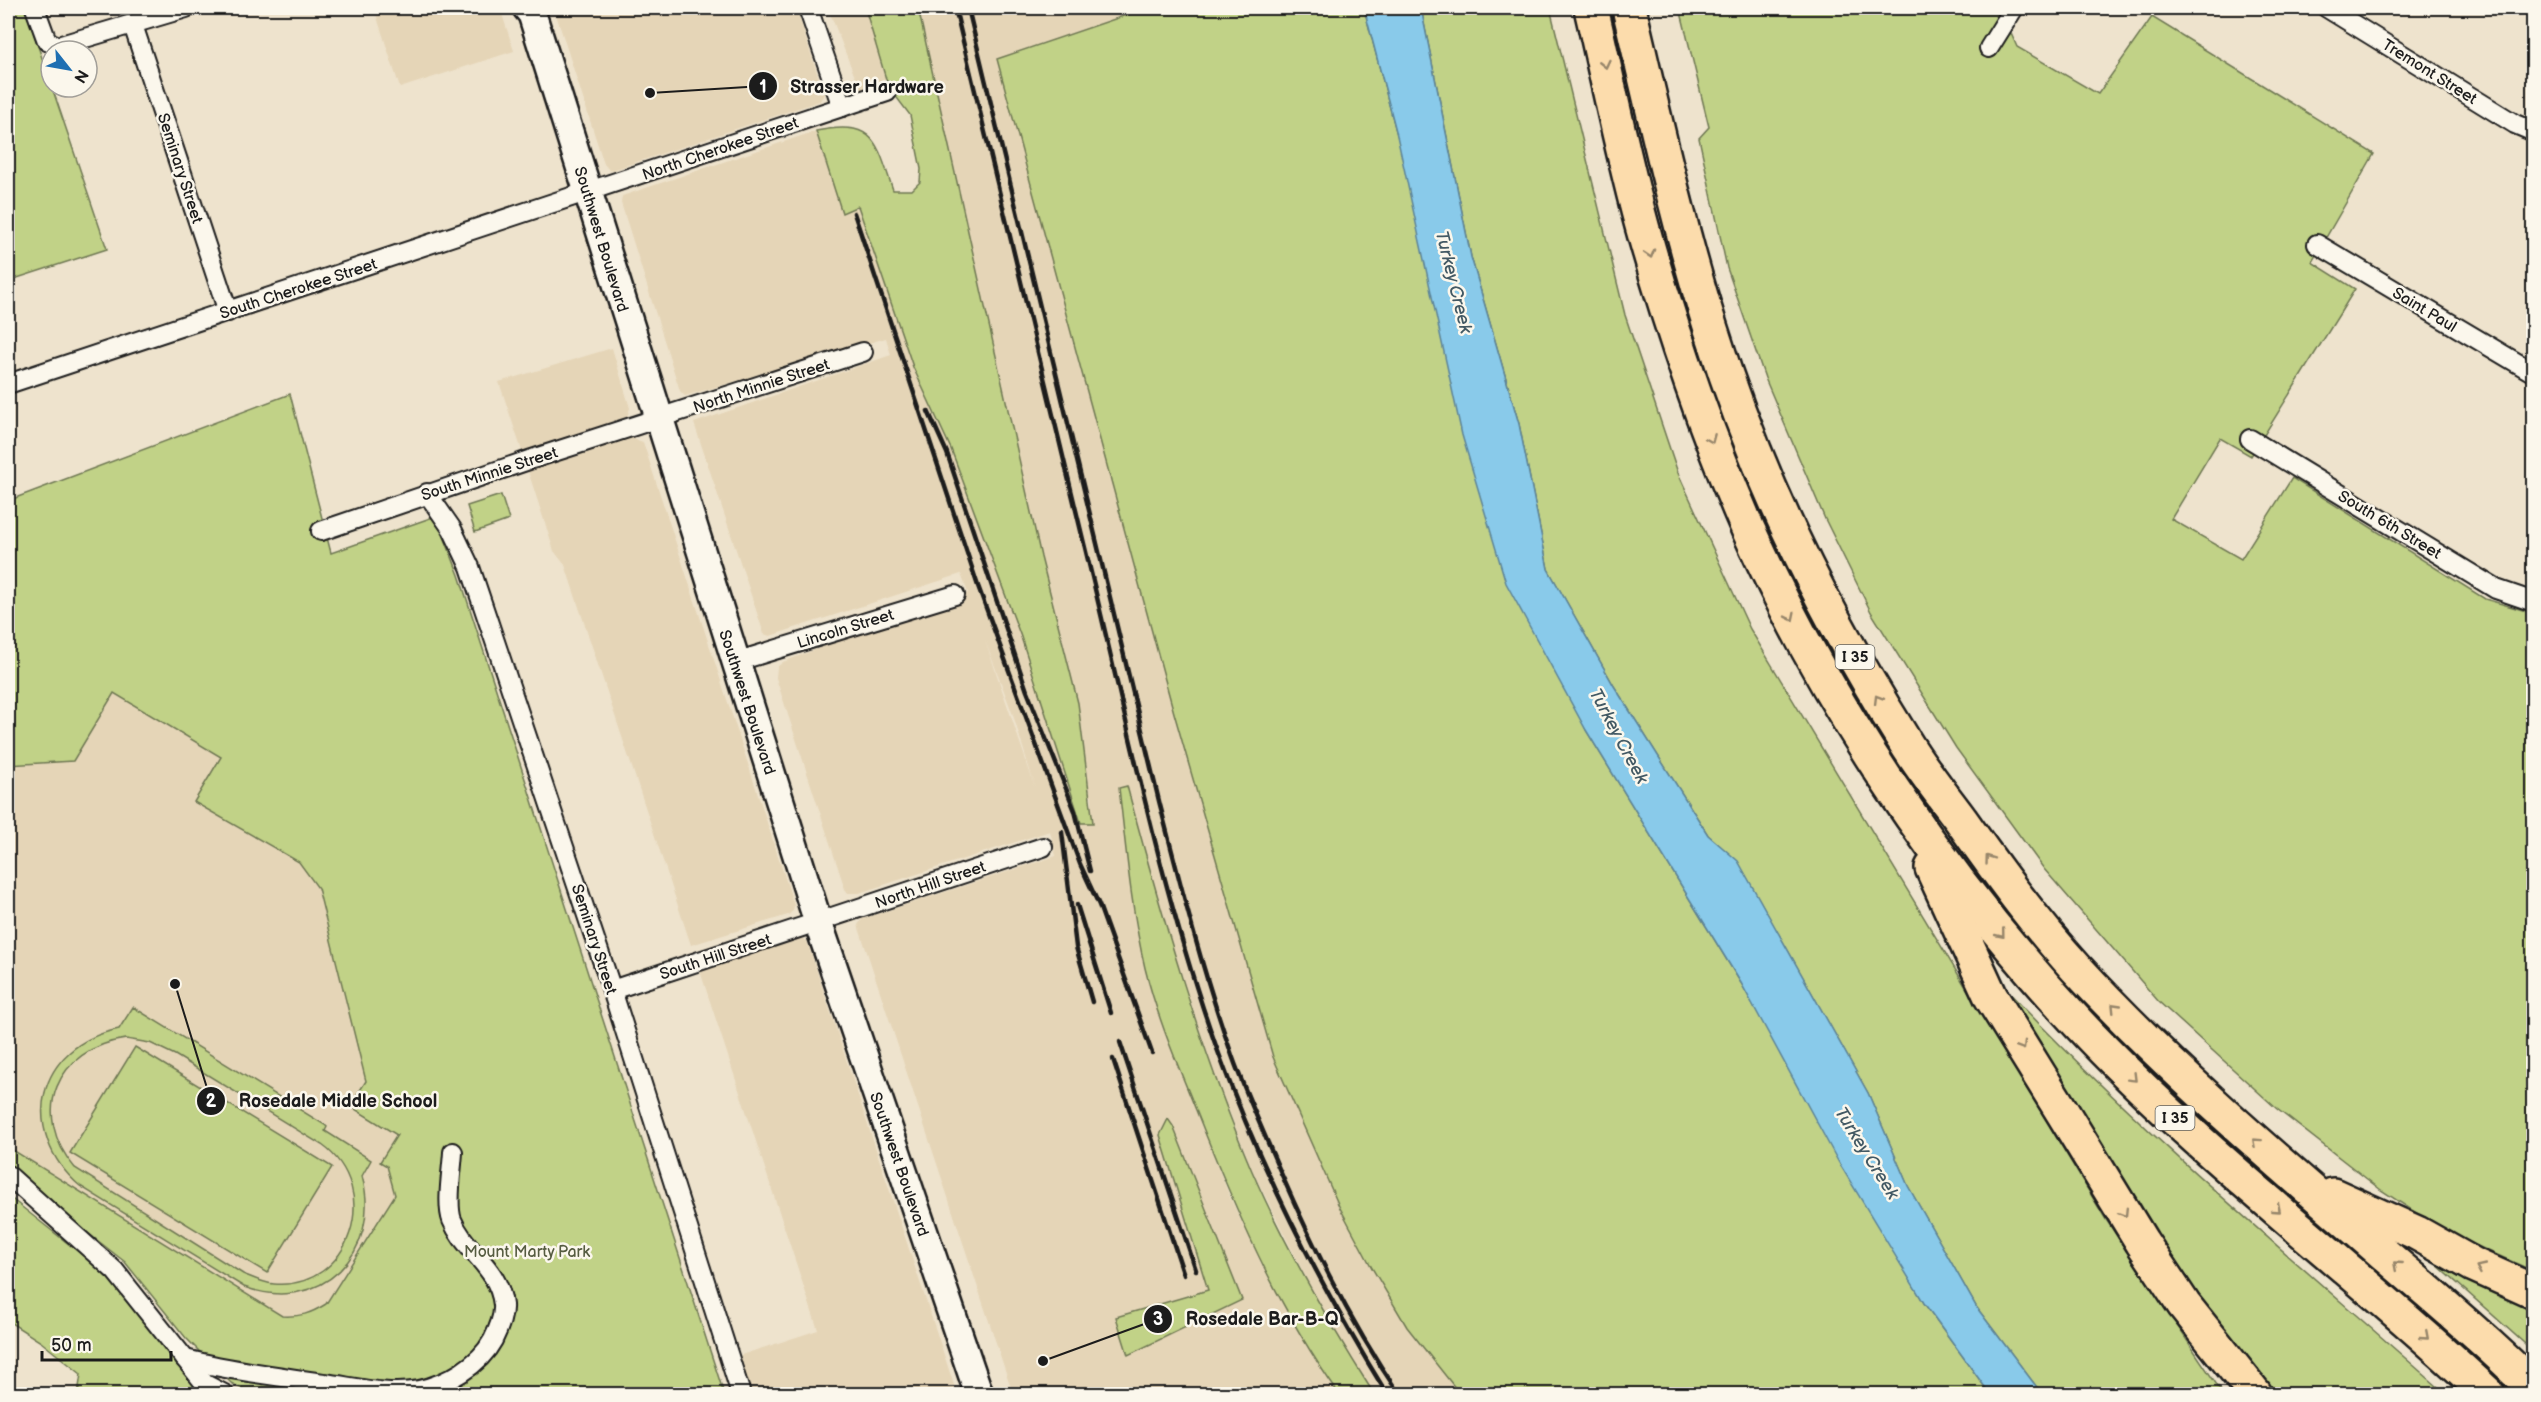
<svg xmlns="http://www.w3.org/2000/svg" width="2541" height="1402" font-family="'Balsamiq Sans',sans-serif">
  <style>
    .built { fill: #e5d5b7; fill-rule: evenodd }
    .green { fill: #c1d287; stroke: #6e7752; stroke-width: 1.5; fill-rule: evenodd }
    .water { fill: #89caea; stroke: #5d8498; stroke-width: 1.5 }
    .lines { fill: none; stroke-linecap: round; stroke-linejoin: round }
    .street-casing { stroke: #1c1c1c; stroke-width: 22 }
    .secondary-casing { stroke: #1c1c1c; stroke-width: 32 }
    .highway-casing { stroke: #1c1c1c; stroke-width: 38 }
    .street { stroke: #fbf7ec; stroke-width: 18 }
    .secondary { stroke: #fbf7ec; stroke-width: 27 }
    .highway { stroke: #fcdcac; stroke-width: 33 }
    .rail { stroke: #1c1c1c; stroke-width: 4.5 }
    .oneway { stroke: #97866b }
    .labels { text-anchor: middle; stroke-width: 5; stroke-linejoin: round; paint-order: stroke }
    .shield { fill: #fbf7ec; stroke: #5f5e5a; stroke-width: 1.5 }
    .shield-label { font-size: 15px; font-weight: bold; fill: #1c1c1c }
    .street-label { font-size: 16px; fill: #1c1c1c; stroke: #fbf7ec }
    .park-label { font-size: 16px; fill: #565c41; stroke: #fbf7ec }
    .water-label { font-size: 18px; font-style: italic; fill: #425964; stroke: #fbf7ec }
    .leader { fill: none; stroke: #1c1c1c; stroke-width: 2 }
    .callout-dot { fill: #1c1c1c; stroke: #fbf7ec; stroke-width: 2 }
    .mark-label { font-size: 18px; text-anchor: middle; font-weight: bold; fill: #fff }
    .callout-label { font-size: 18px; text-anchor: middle; font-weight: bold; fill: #1c1c1c; stroke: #fbf7ec; stroke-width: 5; stroke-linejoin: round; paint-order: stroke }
  </style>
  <rect width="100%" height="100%" fill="#eee3cd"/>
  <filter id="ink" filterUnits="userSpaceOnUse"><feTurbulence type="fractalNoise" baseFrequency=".0167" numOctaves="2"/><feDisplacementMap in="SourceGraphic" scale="12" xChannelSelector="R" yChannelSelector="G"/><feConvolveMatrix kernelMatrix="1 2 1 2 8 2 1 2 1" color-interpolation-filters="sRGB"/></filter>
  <g filter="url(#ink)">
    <g class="built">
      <polygon points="374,8 500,8 514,51 400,88"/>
      <polygon points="554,8 796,8 824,94 820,101 610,171 604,164"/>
      <polygon points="828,8 865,8 888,86 862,95"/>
      <path d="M 918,8 L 1147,8 L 997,59 L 1174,713 L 1273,1057 L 1339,1206 L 1372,1268 L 1407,1327 L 1460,1394 L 1374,1394 L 1327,1320 L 1253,1172 L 1212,1068 L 1172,950 L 1127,786 L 1135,923 L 1155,1004 L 1229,1195 L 1261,1263 L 1339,1394 L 1013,1394 L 858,925 L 862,919 L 1056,856 L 1050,831 L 859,893 L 848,893 L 845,889 L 776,678 L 777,667 L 783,662 L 881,624 L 968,593 L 961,574 L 770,636 L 764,634 L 694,423 L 891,355 L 886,338 L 685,396 L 680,391 L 621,203 L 622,196 L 816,131 L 842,212 L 858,206 L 913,367 L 951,449 L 1021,637 L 1081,823 L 1092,823 L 1092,796 L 1090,796 L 1078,703 L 1041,557 ZM 985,640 L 1013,715 L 1035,787 ZM 1173,1126 L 1213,1231 L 1242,1300 L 1182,1297 L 1208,1290 Z"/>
      <polygon points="612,348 630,408 627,417 522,451 499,382"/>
      <polygon points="631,438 643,442 794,905 793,911 788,915 691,945 565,565 554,551 528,471"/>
      <polygon points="114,692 222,757 195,802 299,862 318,888 366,1081 397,1135 387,1166 395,1195 326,1304 310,1314 296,1317 282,1316 8,1147 8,765 73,761"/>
      <polygon points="800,938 807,941 957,1394 749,1394 738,1356 818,1330 699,968"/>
    </g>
    <g class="green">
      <polygon points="8,8 25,8 107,249 8,281"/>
      <path d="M 865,8 L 918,8 L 1041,557 L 1078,703 L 1093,823 L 1081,823 L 1021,637 L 951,449 L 913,367 L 858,206 L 842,213 L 816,131 C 875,120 876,140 893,190 L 912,190 L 920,182 L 921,169 L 910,115 L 888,86 Z"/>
      <polygon points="1147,8 1364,8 1396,131 1586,730 1741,983 1924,1303 1990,1394 1460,1394 1407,1327 1372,1268 1339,1206 1273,1057 1174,713 997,59"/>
      <polygon points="1421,8 1550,8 1625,315 1678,473 1750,629 2105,1218 2223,1394 2042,1394 1977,1308 1908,1186 1868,1093 1738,862 1708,835 1614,686 1548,569 1519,424 1471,257"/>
      <polygon points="1680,8 1995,8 2001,11 2017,47 2098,94 2152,17 2374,154 2312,262 2355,289 2251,456 2220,438 2171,519 2241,559 2292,478 2485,599 2533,613 2533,1271 2444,1231 2381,1190 2277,1109 2159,1002 2044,869 1956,748 1871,612 1825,519 1765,378 1727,268 1699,138 1709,127"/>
      <path d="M 290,394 L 331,553 L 436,516 L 459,575 L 724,1394 L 251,1394 L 231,1383 L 186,1338 L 125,1262 L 19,1179 L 8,1164 L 8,1147 L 282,1316 C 300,1317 310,1314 326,1304 L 395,1195 L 387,1166 L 380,1162 L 397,1135 L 350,1106 L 366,1081 L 318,888 L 299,862 L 194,802 L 221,757 L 114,693 L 73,761 L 8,765 L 8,495 L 10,500 Z"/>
      <polygon points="501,495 509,520 475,532 467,506"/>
      <path d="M 1127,786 C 1162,916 1199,1046 1252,1171 C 1286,1249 1329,1323 1374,1394 L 1339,1394 C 1277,1307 1235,1209 1196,1110 C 1177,1063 1157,1017 1145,968 C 1131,909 1126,848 1119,788 Z"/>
      <path d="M 2003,986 C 2141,1133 2296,1261 2446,1394 L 2267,1394 L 2217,1334 Z"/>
      <path d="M 133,1007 L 325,1125 L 327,1127 L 325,1131 L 371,1160 L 362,1176 C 383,1253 320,1315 244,1287 L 80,1186 C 17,1132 36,1045 119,1029 ZM 126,1039 L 150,1043 L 175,1055 L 322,1145 C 383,1189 351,1290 274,1284 C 263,1283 253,1278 243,1274 L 75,1168 C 29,1114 56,1048 126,1039 Z"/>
      <polygon points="135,1047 332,1167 267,1273 70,1153"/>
      <polygon points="1168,1119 1173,1126 1242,1300 1128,1355 1116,1317 1208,1290 1160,1135"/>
      <polygon points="8,1196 85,1257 116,1286 211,1394 78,1394 81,1374 41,1342 8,1321"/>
      <polygon points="2440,1257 2533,1303 2533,1351 2436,1264"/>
    </g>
    <polygon class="water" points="1364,8 1421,8 1471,257 1519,424 1548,569 1614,686 1708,835 1738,861 1868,1093 1908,1186 1977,1308 2042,1394 1990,1394 1924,1303 1839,1163 1741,983 1586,730 1506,583 1462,435 1396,131"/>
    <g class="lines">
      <g class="street-casing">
        <g id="street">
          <polyline points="35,8 47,41 58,46 186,8"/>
          <polyline points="808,8 842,107"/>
          <polyline points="2327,8 2515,124 2534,132"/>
          <polyline points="133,25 228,312"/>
          <polyline points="1989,48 2014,8"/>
          <polyline points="2317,244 2534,373"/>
          <polyline points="8,384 887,92"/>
          <polyline points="2250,439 2496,589 2534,602"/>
          <polyline points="427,493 452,529 470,567 612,990 741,1394"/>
          <polyline points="321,531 529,460 863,352"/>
          <polyline points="735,662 955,595"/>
          <polyline points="612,990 1043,847"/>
          <polyline points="8,1175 115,1271 205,1384 224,1394"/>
          <path d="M 185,1359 C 231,1371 278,1376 324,1383 C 355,1387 388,1396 419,1390 C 447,1384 479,1366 493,1340 C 498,1330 504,1317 503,1305 C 499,1267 465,1252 452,1220 C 446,1204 452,1171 453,1152"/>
        </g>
      </g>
      <g class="secondary-casing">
        <polyline id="secondary" points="527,8 532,14 818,922 979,1394"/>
      </g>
      <g class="highway-casing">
        <g id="highway">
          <path d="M 1591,8 C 1609,85 1624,164 1646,240 C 1674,338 1707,435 1748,529 C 1829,709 1943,878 2078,1023 C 2204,1158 2354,1268 2488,1394"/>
          <path d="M 1629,8 C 1654,115 1678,224 1711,329 C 1755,472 1823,611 1902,737 C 1919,766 1941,793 1961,820 C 1997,871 2034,922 2076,968 C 2170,1070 2277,1161 2382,1252 C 2433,1296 2486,1340 2534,1388"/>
          <polyline points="1932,868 1991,997 2063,1113 2142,1242 2184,1305 2255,1394"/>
          <polyline points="2333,1195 2417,1233 2474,1265 2534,1292"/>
        </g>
      </g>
      <use href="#street" class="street"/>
      <use href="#secondary" class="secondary"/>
      <use href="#highway" class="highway"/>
      <g class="rail">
        <path d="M 955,8 C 1001,200 1048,393 1094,585 C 1131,739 1163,897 1216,1046 C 1260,1168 1319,1284 1387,1394"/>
        <path d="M 968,8 L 1159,801 C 1181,887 1203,974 1233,1058 C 1244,1089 1258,1119 1271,1150 C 1307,1234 1347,1318 1399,1394"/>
        <polyline points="854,213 978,586 1080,864 1099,905 1152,1053"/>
        <polyline points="928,411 947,453 1027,691 1075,811 1090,871"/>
        <polyline points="1062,832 1076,947 1092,1002"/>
        <polyline points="1077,905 1111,1013"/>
        <polyline points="1120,1042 1196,1270"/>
        <polyline points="1113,1059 1184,1275"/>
      </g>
    </g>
    <defs><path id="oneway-chevron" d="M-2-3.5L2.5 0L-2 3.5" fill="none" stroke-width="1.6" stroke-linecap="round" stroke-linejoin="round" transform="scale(1.5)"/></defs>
    <g class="oneway">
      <use href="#oneway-chevron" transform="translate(1605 64) rotate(77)"/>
      <use href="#oneway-chevron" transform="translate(1650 254) rotate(73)"/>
      <use href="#oneway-chevron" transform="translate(1711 439) rotate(67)"/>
      <use href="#oneway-chevron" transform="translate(1791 617) rotate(64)"/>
      <use href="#oneway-chevron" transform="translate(1878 699) rotate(-121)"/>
      <use href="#oneway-chevron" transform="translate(1989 859) rotate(-126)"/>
      <use href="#oneway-chevron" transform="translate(2001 934) rotate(51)"/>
      <use href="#oneway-chevron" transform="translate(2115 1007) rotate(-134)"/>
      <use href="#oneway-chevron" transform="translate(2022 1046) rotate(59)"/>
      <use href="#oneway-chevron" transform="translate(2133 1078) rotate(45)"/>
      <use href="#oneway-chevron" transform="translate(2256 1142) rotate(-138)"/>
      <use href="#oneway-chevron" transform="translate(2277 1209) rotate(41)"/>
      <use href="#oneway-chevron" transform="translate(2124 1213) rotate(58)"/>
      <use href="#oneway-chevron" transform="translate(2397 1265) rotate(-139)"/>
      <use href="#oneway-chevron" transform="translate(2480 1268) rotate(-155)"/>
      <use href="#oneway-chevron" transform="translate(2425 1336) rotate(41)"/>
    </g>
  </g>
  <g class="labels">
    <g class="shield">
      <rect x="1835.5" y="645" width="39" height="24" rx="4.5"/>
      <rect x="2155.5" y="1106" width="39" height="24" rx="4.5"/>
    </g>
    <g class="shield-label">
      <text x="1855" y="662">I 35</text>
      <text x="2175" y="1123">I 35</text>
    </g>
    <g class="street-label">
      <text transform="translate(2430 71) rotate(32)" y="6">Tremont Street</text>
      <text transform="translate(720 148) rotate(-19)" y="6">North Cherokee Street</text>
      <text transform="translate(181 168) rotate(72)" y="6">Seminary Street</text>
      <text transform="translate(602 239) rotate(73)" y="6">Southwest Boulevard</text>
      <text transform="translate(298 288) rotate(-18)" y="6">South Cherokee Street</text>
      <text transform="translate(2425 309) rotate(31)" y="6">Saint Paul</text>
      <text transform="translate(761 385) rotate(-18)" y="6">North Minnie Street</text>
      <text transform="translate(489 473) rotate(-18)" y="6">South Minnie Street</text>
      <text transform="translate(2390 524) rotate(31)" y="6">South 6th Street</text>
      <text transform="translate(845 628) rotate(-17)" y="6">Lincoln Street</text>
      <text transform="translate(748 702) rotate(72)" y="6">Southwest Boulevard</text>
      <text transform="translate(930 884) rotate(-19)" y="6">North Hill Street</text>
      <text transform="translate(595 939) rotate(72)" y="6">Seminary Street</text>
      <text transform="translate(715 956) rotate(-18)" y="6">South Hill Street</text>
      <text transform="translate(900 1164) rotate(71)" y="6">Southwest Boulevard</text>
    </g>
    <g class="park-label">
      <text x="527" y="1257">Mount Marty Park</text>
    </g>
    <g class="water-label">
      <text transform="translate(1454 282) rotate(76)" y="6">Turkey Creek</text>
      <text transform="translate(1619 736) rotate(62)" y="6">Turkey Creek</text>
      <text transform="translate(1867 1153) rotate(58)" y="6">Turkey Creek</text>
    </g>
  </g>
  <path class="leader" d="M650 93L763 86M175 984L211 1101M1043 1361L1158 1319"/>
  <g class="callout-dot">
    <circle cx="650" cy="93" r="6"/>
    <circle cx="175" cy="984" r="6"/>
    <circle cx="1043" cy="1361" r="6"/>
    <circle cx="763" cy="86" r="15"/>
    <circle cx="211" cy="1101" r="15"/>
    <circle cx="1158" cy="1319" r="15"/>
  </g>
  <g class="mark-label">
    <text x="763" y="93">1</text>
    <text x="211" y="1107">2</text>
    <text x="1158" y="1325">3</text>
  </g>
  <g class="callout-label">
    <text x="867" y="93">Strasser Hardware</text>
    <text x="338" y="1107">Rosedale Middle School</text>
    <text x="1262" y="1325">Rosedale Bar-B-Q</text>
  </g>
  <rect width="2541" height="1402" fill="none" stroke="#fbf7ec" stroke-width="30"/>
  <rect x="15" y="15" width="2511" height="1372" fill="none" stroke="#1c1c1c" stroke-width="2" filter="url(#ink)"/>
  <g transform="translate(69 69) rotate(121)"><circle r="28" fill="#fbf7ec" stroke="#a29f99" stroke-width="1.5"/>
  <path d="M0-4.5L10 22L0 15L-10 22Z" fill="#1f6fb2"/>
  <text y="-9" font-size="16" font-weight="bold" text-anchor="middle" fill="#1c1c1c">N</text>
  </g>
  <path d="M42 1351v9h129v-9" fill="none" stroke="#1c1c1c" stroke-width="3"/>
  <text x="51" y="1351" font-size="18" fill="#1c1c1c" stroke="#fbf7ec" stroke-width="4.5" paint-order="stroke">50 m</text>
</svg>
